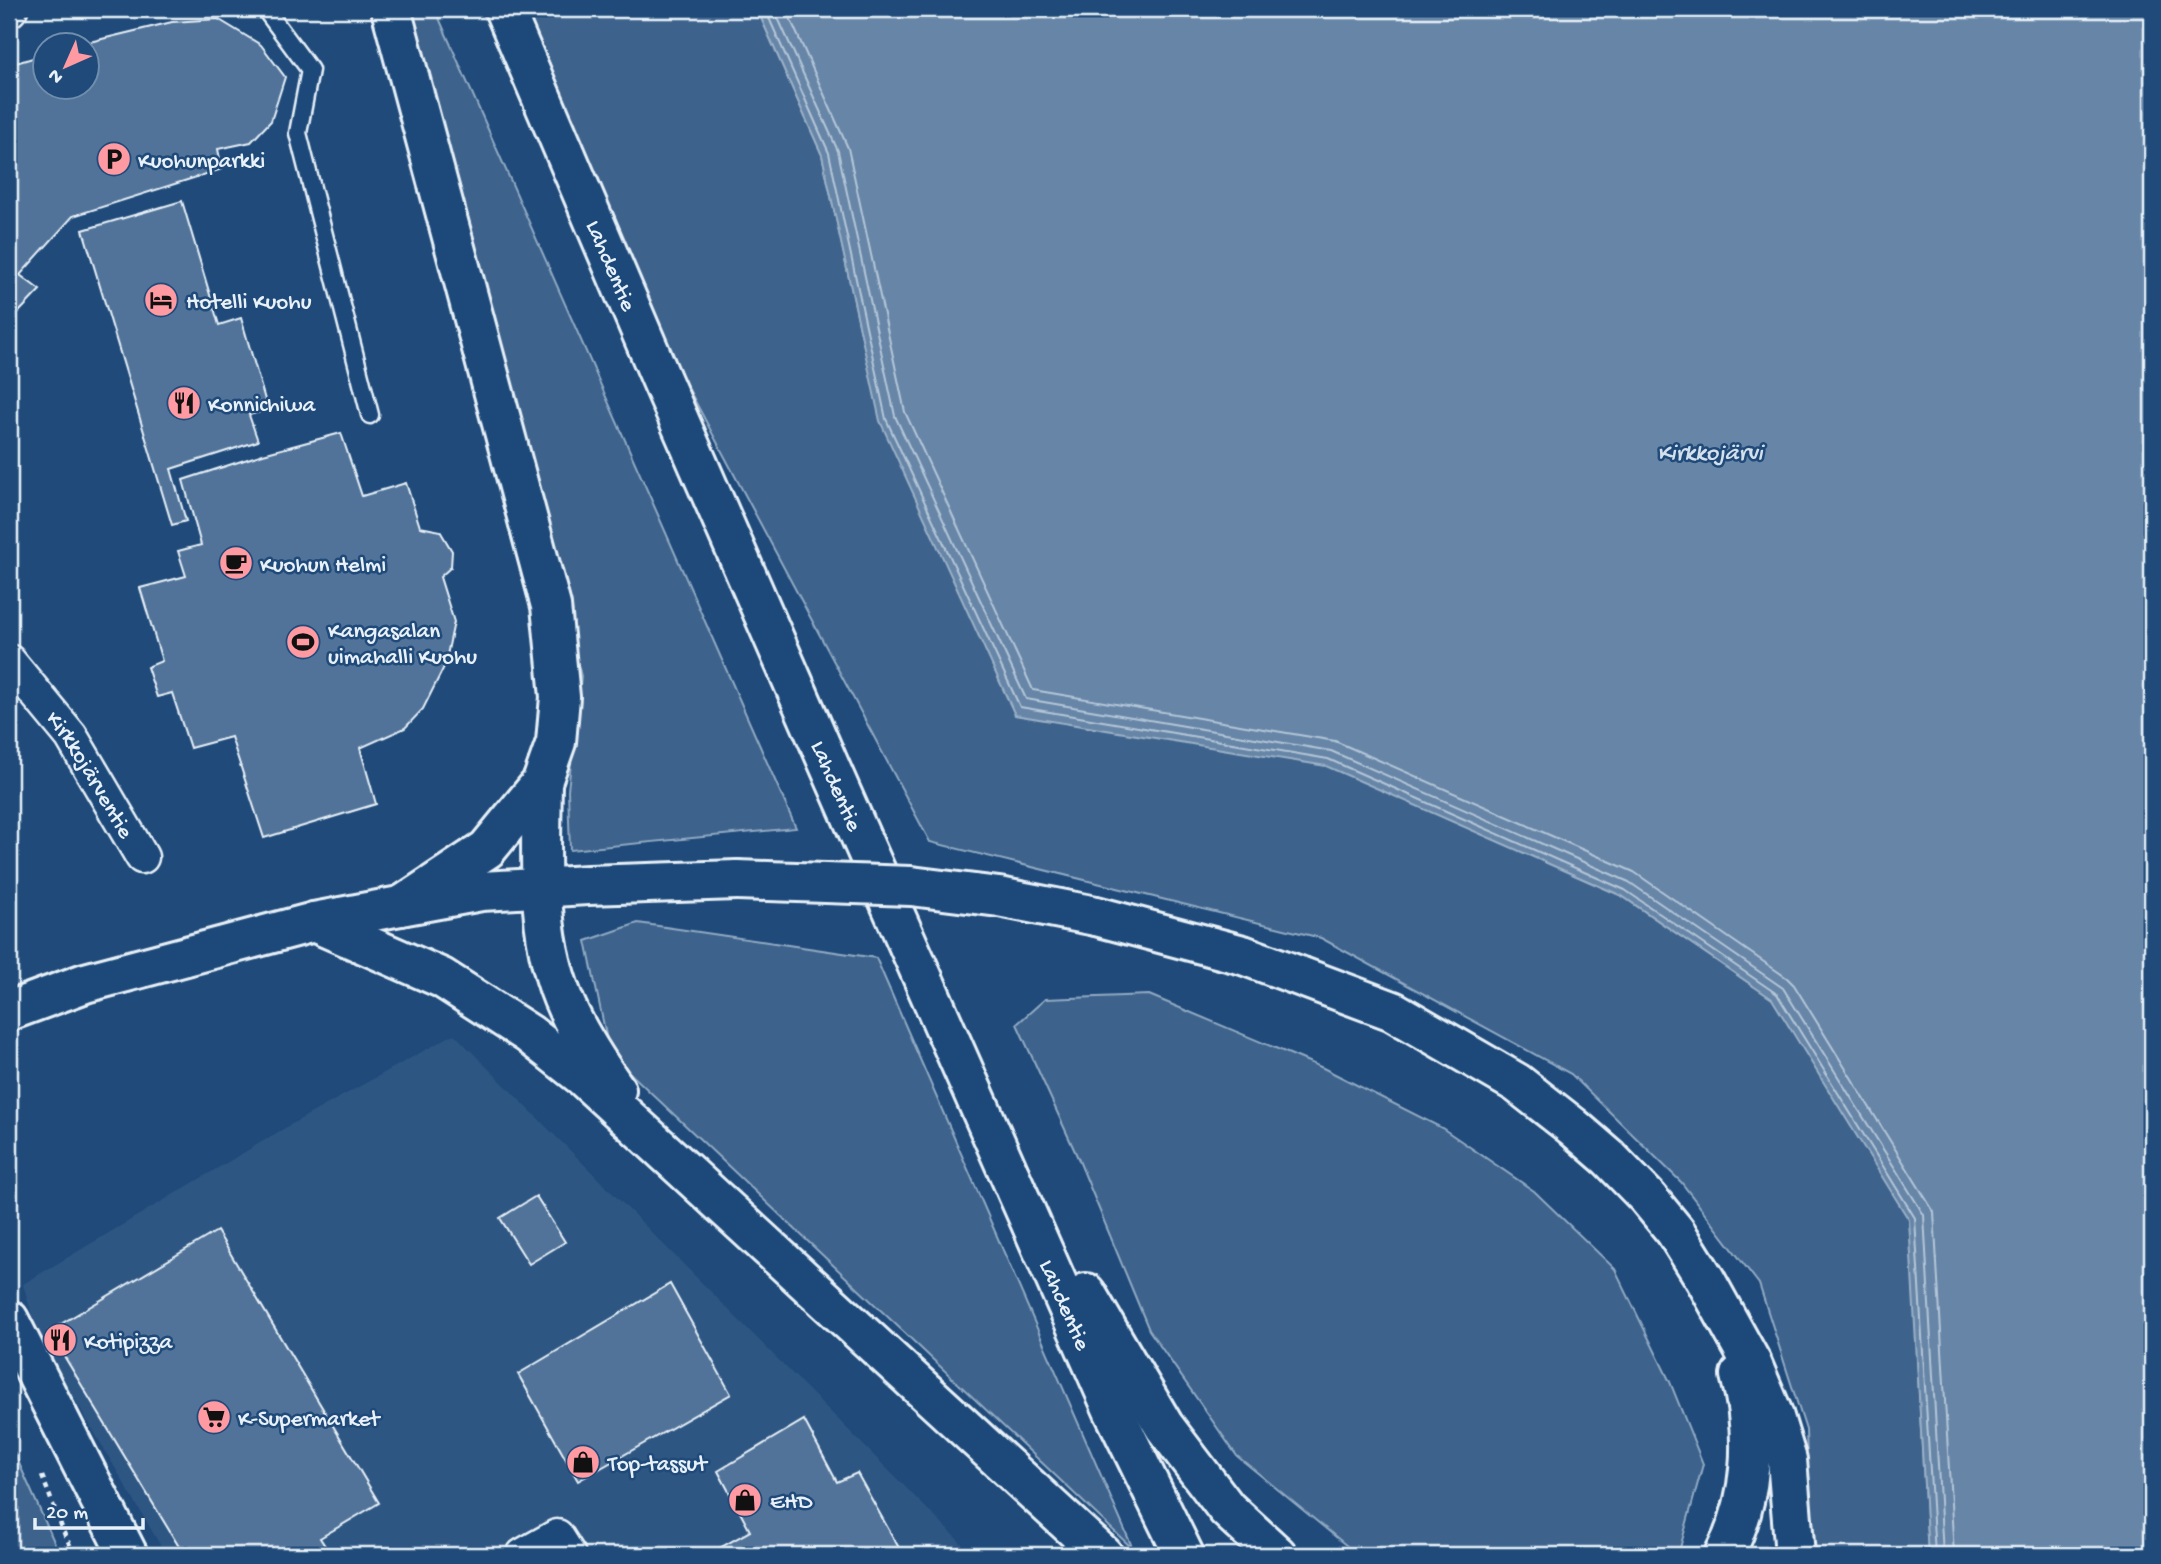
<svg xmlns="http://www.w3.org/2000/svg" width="2161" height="1564" font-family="'Gochi Hand',sans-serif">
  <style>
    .built { fill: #2e5683 }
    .green { fill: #3c628c; stroke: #92aac2; stroke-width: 2; fill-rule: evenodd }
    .water { fill: #6685a7; stroke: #9ab0c7; stroke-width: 2 }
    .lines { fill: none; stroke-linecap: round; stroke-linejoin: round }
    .shore { stroke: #b4c6d8; stroke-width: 2 }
    .building { fill: #517399; stroke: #e8f1f8; stroke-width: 2 }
    .service-casing { stroke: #e8f1f8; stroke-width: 21 }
    .minor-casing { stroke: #e8f1f8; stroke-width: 37 }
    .tertiary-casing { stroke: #e8f1f8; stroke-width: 44 }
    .trunk-casing { stroke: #e8f1f8; stroke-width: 44 }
    .path { stroke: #e8f1f8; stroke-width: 4.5; stroke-dasharray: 5 5; stroke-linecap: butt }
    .service { stroke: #1f4a7a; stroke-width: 16 }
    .minor { stroke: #1f4a7a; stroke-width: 32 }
    .tertiary { stroke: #1f4a7a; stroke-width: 38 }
    .trunk { stroke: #1f4a7a; stroke-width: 38 }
    .trunk-bridge-casing { stroke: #e8f1f8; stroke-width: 44; stroke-linecap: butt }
    .trunk-bridge { stroke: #1f4a7a; stroke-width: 38 }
    .labels { text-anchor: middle; stroke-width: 5; stroke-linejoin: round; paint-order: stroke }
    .poi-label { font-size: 23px; fill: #e8f1f8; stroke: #1f4a7a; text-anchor: start }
    .street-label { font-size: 23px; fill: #e8f1f8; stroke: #1f4a7a }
    .water-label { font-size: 24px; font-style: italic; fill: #d4e1ec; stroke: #1f4a7a }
  </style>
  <rect width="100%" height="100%" fill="#1f4a7a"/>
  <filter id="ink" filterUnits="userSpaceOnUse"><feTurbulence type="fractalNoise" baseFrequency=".0143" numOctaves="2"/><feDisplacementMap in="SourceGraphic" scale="14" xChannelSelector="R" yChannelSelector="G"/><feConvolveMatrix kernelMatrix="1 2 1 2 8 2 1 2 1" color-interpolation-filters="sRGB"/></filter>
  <g filter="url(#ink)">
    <polygon class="built" points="454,1034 973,1555 166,1555 38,1336 23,1284 290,1125"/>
    <g class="green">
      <polygon points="408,9 435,9 796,828 570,850 568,790 581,676"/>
      <path d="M 522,9 L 757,9 L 822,155 L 867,360 L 2152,9 L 2152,1555 L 1917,1358 L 1928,1555 L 1810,1555 L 1806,1430 L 1759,1284 L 1681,1182 L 1571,1074 L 1321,938 L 930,842 L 678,369 ZM 1445,818 L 1670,914 L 1755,987 L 1622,896 Z"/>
      <polygon points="638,923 876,958 1133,1549 610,1054 586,941"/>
      <polygon points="1149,995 1323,1068 1442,1128 1534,1191 1615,1269 1670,1382 1703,1464 1680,1548 1673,1555 1358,1555 1237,1456 1149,1330 1078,1158 1017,1024 1045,999"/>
      <polygon points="9,1441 60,1555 61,1555 9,1555"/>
    </g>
    <polygon class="water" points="757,9 2152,9 2152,1555 1928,1555 1909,1220 1772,999 1622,896 1326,766 1015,715 880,421 822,155"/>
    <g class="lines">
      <g class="shore">
        <polyline points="765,9 829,153 886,419 1020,707 1328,759 1625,890 1777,994 1915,1218 1935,1555"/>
        <polyline points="774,9 838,151 895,416 1026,699 1331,751 1629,882 1783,988 1924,1215 1943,1555"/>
        <polyline points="786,9 848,148 905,412 1033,690 1335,741 1634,872 1787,978 1794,985 1934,1212 1954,1555"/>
      </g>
    </g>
    <g class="building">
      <polygon points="218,19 261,45 285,77 271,121 251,142 218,149 222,169 73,216 20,275 40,290 18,313 9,315 9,65 46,54 46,88 88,88 88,46 73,46 172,22"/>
      <polygon points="182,201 219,325 241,318 268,410 249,415 258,441 171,469 186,521 172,525 83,230"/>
      <polygon points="341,433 362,496 406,483 420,527 440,531 452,551 451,567 440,577 454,622 445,665 423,709 405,728 360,748 376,804 264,838 231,737 190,748 172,693 157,697 147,667 162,661 140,588 186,576 178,551 201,545 183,480 263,454"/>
      <polygon points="536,1196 565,1242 529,1264 500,1218"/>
      <polygon points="217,1231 379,1503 320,1538 331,1555 184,1555 49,1331"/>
      <polygon points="670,1284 731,1394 578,1481 518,1374"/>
      <polygon points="804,1420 837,1482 857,1473 903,1555 707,1555 750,1531 718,1471"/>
    </g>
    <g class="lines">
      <g class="service-casing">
        <polyline id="service" points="265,9 310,70 298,133 370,415"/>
      </g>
      <g class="minor-casing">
        <g id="minor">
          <polyline points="9,11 11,9"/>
          <path id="s1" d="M 9,661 L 71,736 L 142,857"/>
          <polyline points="523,1555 557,1536 569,1555"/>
        </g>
      </g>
      <g class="tertiary-casing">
        <polyline id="tertiary" points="9,1320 128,1555"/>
      </g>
      <g class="trunk-casing">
        <g id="trunk">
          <polyline points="391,9 551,606 560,697 556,742 542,782 487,849 401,906"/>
          <path id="s2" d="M 504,9 L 662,381 L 833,774 L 1114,1412 L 1184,1555"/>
          <path d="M 542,782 C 541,855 535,940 567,1008 C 580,1037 598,1064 616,1090"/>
          <polyline points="1096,916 1243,955 1393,1011 1517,1083 1572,1126 1609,1158 1647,1197 1675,1231 1705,1279 1752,1364 1773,1414 1787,1460 1795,1555"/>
          <polyline points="314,922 442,978 529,1034 582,1076 1103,1555"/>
          <polyline points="9,1011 85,983 314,922 481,891 588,885 737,880"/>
          <polyline points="1086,1293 1164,1426 1227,1509 1277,1555"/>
          <path d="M 1724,1555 C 1753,1501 1757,1434 1740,1375"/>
        </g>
      </g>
      <polyline class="path" points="42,1476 66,1538 76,1555"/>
      <use href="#service" class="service"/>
      <use href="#minor" class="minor"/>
      <use href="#tertiary" class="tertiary"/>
      <use href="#trunk" class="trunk"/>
      <g class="trunk-bridge-casing">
        <polyline id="trunk-bridge" points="737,880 911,886 999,897 1096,916"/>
      </g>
      <use href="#trunk-bridge" class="trunk-bridge"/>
    </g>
  </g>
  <defs>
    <g id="parking-disc" transform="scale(1.75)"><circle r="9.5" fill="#ff9aa2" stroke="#1f4a7a"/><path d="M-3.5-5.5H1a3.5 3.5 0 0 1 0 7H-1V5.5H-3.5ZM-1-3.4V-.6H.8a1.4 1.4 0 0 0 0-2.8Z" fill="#111"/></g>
    <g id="hotel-disc" transform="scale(1.75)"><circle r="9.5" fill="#ff9aa2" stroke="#1f4a7a"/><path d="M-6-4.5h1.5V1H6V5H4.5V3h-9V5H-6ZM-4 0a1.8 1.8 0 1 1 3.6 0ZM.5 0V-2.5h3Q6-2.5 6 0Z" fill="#111"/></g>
    <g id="restaurant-disc" transform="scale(1.75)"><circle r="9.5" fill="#ff9aa2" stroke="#1f4a7a"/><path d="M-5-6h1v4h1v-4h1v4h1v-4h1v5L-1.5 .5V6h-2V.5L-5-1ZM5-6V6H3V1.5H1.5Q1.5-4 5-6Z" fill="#111"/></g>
    <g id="cafe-disc" transform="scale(1.75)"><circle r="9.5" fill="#ff9aa2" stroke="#1f4a7a"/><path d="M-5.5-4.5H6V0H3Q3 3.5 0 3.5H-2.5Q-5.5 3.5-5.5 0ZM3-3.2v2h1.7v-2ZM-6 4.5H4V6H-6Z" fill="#111"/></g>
    <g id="stadium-disc" transform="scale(1.75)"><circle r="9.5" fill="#ff9aa2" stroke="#1f4a7a"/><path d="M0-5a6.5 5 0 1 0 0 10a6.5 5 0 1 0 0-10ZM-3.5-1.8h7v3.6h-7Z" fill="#111"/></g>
    <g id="supermarket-disc" transform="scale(1.75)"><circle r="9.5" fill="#ff9aa2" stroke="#1f4a7a"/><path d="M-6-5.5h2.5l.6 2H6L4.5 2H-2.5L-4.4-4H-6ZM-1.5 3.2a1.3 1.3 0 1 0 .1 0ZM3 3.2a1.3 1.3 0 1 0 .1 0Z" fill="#111"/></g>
    <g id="shop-disc" transform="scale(1.75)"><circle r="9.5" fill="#ff9aa2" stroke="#1f4a7a"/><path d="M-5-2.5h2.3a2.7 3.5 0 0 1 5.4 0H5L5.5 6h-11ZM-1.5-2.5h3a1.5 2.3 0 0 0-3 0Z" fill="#111"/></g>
  </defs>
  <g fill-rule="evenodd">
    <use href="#parking-disc" x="114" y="159"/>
    <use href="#hotel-disc" x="161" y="300"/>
    <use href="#restaurant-disc" x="184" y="403"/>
    <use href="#cafe-disc" x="236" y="563"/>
    <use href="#stadium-disc" x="303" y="642"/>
    <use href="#restaurant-disc" x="60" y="1340"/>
    <use href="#supermarket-disc" x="214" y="1417"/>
    <use href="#shop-disc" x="583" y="1462"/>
    <use href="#shop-disc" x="745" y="1500"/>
  </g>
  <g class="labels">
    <g class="poi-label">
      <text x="138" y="167">Kuohunparkki</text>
      <text x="186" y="308">Hotelli Kuohu</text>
      <text x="208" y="411">Konnichiwa</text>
      <text x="260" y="571">Kuohun Helmi</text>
      <text x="328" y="637">Kangasalan<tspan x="328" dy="26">uimahalli Kuohu</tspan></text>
      <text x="84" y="1348">Kotipizza</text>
      <text x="238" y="1425">K-Supermarket</text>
      <text x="608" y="1470">Top-tassut</text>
      <text x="770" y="1508">EHD</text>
    </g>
    <g class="street-label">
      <text dy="8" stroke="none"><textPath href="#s2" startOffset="278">Lahdentie</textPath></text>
      <text dy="8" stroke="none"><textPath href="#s1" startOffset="140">Kirkkojärventie</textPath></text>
      <text dy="8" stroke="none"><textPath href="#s2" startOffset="845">Lahdentie</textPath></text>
      <text dy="8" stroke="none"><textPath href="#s2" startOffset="1412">Lahdentie</textPath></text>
    </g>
    <g class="water-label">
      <text x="1710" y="459">Kirkkojärvi</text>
    </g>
  </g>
  <rect width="2161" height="1564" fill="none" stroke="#1f4a7a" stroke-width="35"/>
  <rect x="18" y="18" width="2126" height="1529" fill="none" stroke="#e8f1f8" stroke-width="2.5" filter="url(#ink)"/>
  <g transform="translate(66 66) rotate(225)"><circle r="33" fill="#1f4a7a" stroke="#6f8dac" stroke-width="2"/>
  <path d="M0-5L12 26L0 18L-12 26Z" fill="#ff9aa2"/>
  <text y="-10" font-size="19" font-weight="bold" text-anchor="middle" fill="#e8f1f8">N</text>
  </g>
  <path d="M35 1518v10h108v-10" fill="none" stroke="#e8f1f8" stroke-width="3.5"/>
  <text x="46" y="1518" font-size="21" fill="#e8f1f8" stroke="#1f4a7a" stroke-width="5" paint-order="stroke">20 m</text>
</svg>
